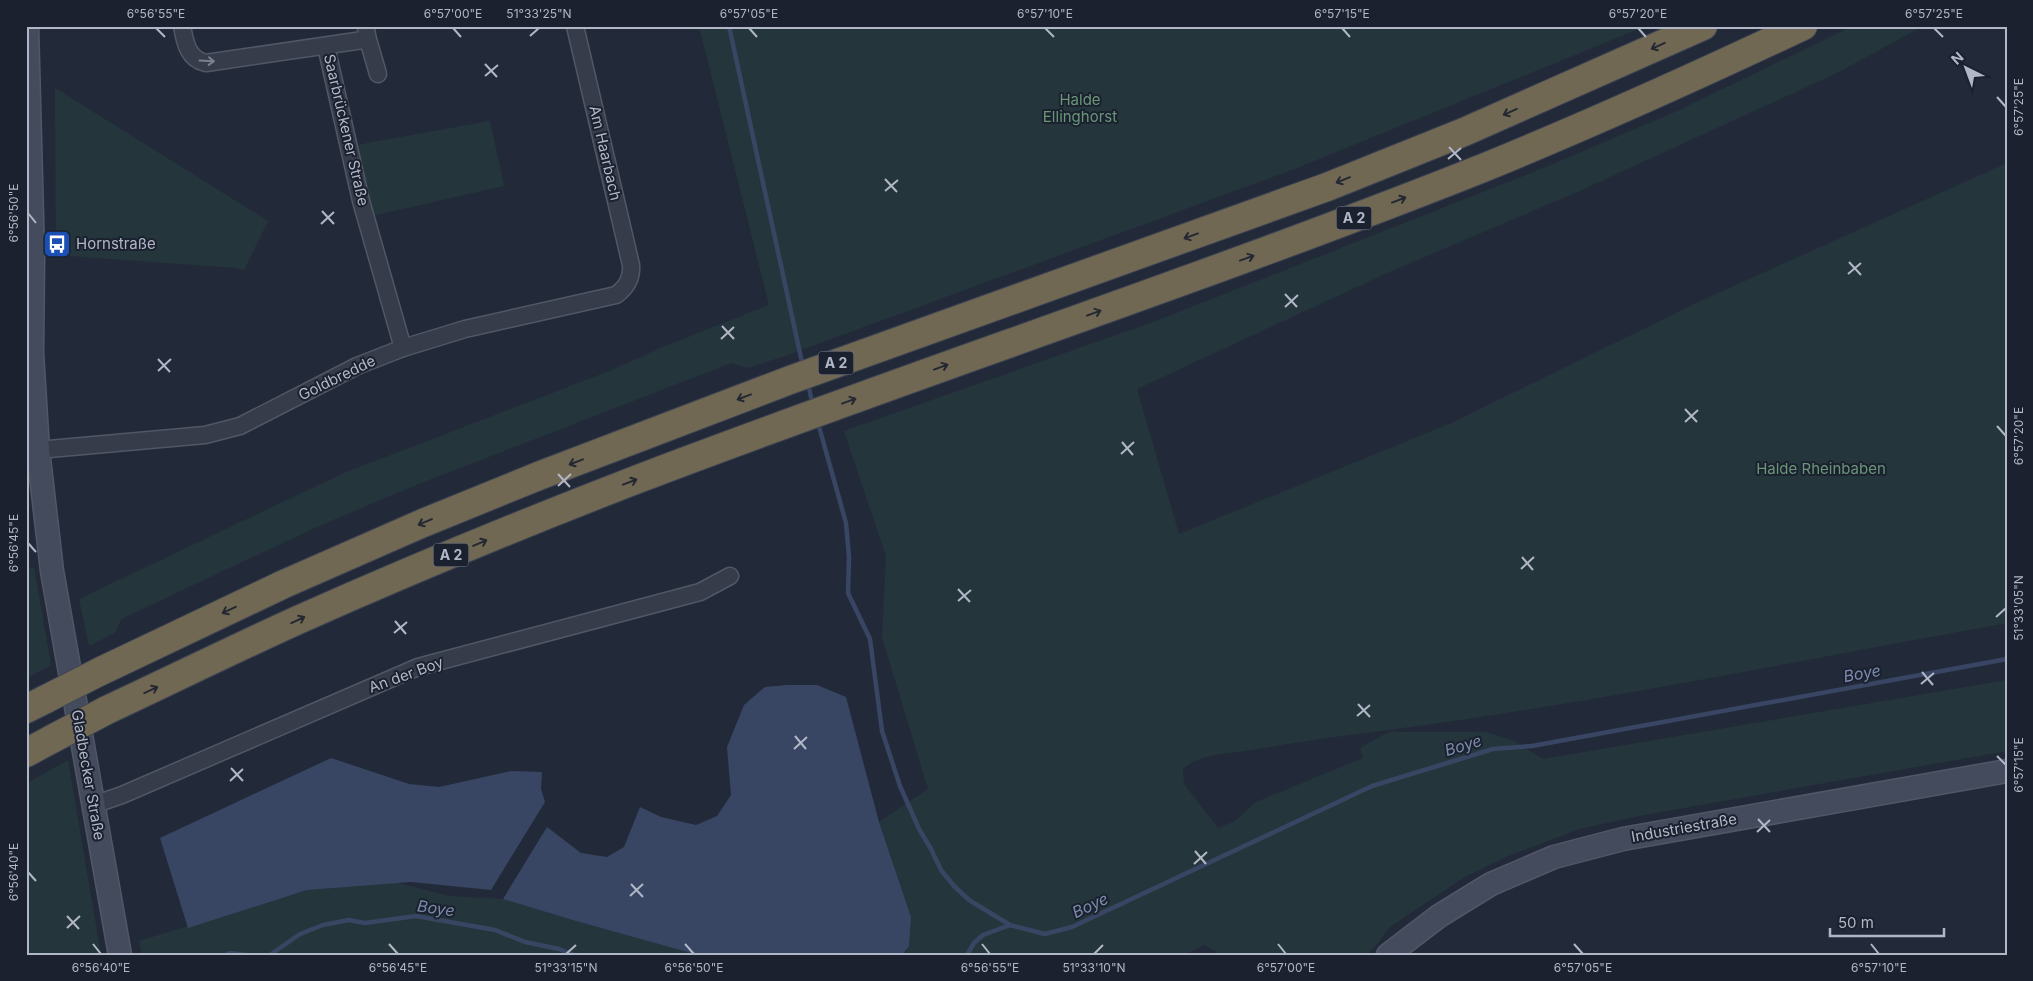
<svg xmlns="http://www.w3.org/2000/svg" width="2033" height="981" font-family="Inter,sans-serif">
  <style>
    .green { fill: #24363b }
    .water { fill: #384663 }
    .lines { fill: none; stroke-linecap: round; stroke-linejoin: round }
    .stream { stroke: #384663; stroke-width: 4.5 }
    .street-casing { stroke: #515765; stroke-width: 19 }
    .secondary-casing { stroke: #515765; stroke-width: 25 }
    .highway-casing { stroke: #3e4452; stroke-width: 30 }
    .street { stroke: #363c4a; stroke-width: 16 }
    .secondary { stroke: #444b5d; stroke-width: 22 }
    .highway { stroke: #706853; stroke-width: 28 }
    .highway-bridge-casing { stroke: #3e4452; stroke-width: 30; stroke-linecap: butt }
    .highway-bridge { stroke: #706853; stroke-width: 28 }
    .oneway { stroke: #242833 }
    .oneway2 { stroke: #7a808e }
    .ticks { fill: none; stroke: #b1b7c6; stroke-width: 2 }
    .labels { text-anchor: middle; stroke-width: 4; stroke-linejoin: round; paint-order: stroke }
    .shield { fill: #1b212f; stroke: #848a99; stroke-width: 1 }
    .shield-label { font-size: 14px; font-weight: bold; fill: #b1b7c6 }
    .park-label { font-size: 15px; fill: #699778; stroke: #1b212f }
    .street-label { font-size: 15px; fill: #b1b7c6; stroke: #1b212f }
    .poi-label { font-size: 15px; fill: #b1b7c6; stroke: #1b212f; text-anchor: start }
    .water-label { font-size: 16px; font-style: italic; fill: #7a8bad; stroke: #1b212f }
    .neatline { fill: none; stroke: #b1b7c6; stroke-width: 2 }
    .ticks-label { font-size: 12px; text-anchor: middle; fill: #b1b7c6 }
  </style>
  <rect width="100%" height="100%" fill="#222a3a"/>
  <g class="green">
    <polygon points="699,26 1646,26 1292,170 782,357 747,368 731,363 411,487 319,526 121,619 115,633 89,646 79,599 344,473 607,372 663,347 769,305"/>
    <path d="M 1853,26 L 1923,26 L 1837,73 L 1575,193 L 1387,273 L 1137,389 L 1179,534 L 1449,424 L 1707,298 L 2007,163 L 2007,623 C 1786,663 1565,709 1342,736 C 1311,740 1281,745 1251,750 C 1228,754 1201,753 1183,769 L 1184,784 L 1218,828 L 1235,821 L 1256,802 L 1363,758 L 1360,748 L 1389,732 L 1486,732 L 1514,741 L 1543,759 L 2007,680 L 2007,751 L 1644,815 L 1579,829 L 1508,856 L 1463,878 L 1390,927 L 1374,948 L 1366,955 L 1221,955 L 1205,945 L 1184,955 L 902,955 L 909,946 L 911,917 L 879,822 L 928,789 L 882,637 L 886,556 L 844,431 L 1156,321 L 1546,167 L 1675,112 Z"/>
    <polygon points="55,88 268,221 244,270 236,268 56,255"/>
    <polygon points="490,121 504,186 372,216 357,145"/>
    <polygon points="30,567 30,569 34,567 51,665 26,679 26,569"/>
    <polygon points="68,760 101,955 26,955 26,784"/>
    <polygon points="394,882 449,896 503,899 576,921 698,955 142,955 139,941 307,890"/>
  </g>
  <g class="water">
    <polygon points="787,685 817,685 846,697 879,822 911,917 909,946 902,955 698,955 576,921 503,899 547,827 581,853 607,857 624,847 640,807 661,817 696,825 717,816 731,795 727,747 744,705 765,687"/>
    <polygon points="331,758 409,784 439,787 511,771 542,772 541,789 545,802 491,890 411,882 307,890 188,928 160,838"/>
  </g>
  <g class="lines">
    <g class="stream">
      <polyline points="729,26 803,367"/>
      <polyline points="808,384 813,406"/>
      <polyline points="818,423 846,523 849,557 848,593 870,639 882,731 900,786 919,829 931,849 941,870 954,886 969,900 1010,925"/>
      <polyline points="226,955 230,953 246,955"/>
      <polyline points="270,955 300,934 323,925 349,920 365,923 416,916 495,930 525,942 559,949 574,955"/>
      <polyline points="967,955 974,943 983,935 1010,925 1045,934 1072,927 1372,786 1493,749 1532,746 2007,659"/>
    </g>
    <g class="street-casing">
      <g id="street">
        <path d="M 182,26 C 185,43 188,59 206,63 L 363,40 L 367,36 L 366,26"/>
        <polyline points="367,36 378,74"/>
        <polyline points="326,46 361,201 403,348"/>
        <path d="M 38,450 L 205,435 L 240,426 L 357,366 L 403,348 L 465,329 L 616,295 C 627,287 632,278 631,265 L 575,26"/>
        <polyline points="93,805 122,795 418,667 700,592 730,576"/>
      </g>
    </g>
    <g class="secondary-casing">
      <g id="secondary">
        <polyline points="27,26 33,255 32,353 38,450 52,571 120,955"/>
        <polyline points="1388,955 1439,916 1491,884 1554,857 1623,839 2007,771"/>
      </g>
    </g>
    <g class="highway-casing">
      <g id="highway">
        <polyline points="99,672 284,584 423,523 541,475 790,380 1327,187 1464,132 1703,26"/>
        <polyline points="26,709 46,699"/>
        <path d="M 107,710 C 171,680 234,649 298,620 C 410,570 524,523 638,479 C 918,372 1204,279 1483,168 C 1591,124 1697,76 1803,26"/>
        <polyline points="26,753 52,739"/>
      </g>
    </g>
    <use href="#street" class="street"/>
    <use href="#secondary" class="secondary"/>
    <use href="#highway" class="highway"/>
    <g class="highway-bridge-casing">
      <g id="highway-bridge">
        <polyline points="46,699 99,672"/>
        <polyline points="52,739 107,710"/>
      </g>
    </g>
    <use href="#highway-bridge" class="highway-bridge"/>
  </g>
  <defs><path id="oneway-shaft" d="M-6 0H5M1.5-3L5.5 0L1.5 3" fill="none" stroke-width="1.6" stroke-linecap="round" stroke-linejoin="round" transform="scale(1.25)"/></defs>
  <g class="oneway">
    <use href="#oneway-shaft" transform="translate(1658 46) rotate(156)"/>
    <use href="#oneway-shaft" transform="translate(1510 112) rotate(156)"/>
    <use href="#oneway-shaft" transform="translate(1343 180) rotate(158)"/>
    <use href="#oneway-shaft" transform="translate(1399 200) rotate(-21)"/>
    <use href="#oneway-shaft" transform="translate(1191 236) rotate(160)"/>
    <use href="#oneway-shaft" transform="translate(1247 258) rotate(-20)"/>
    <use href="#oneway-shaft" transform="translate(1094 313) rotate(-20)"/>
    <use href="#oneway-shaft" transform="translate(941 367) rotate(-20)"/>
    <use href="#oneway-shaft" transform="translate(744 397) rotate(159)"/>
    <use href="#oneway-shaft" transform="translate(849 401) rotate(-20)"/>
    <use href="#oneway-shaft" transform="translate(576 462) rotate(159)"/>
    <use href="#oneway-shaft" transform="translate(630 482) rotate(-21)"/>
    <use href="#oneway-shaft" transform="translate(425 522) rotate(157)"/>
    <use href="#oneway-shaft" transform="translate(480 543) rotate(-23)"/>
    <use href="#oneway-shaft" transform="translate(229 610) rotate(155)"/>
    <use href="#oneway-shaft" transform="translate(298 620) rotate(-25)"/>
    <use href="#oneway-shaft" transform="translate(151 690) rotate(-25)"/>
  </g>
  <use class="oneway2" href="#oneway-shaft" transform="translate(207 61) rotate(3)"/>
  <path class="ticks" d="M 156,28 L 165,37M 453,28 L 461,37M 749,28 L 757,37M 1045,28 L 1054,37M 1342,28 L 1350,37M 1638,28 L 1646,37M 1934,28 L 1943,37M 530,36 L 539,28M 485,64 L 497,77M 485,76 L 498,65M 1997,97 L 2006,107M 1449,147 L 1461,160M 1448,159 L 1461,148M 885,179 L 897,192M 885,191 L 898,180M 322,211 L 334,224M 28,213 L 36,223M 321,224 L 334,212M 1849,262 L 1861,275M 1848,274 L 1861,263M 1285,294 L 1297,307M 1285,307 L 1298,295M 722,326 L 734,339M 721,339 L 734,327M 158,359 L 170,372M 158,371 L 171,359M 1685,409 L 1697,422M 1685,422 L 1698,410M 1997,426 L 2006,436M 1122,442 L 1133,455M 1121,454 L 1134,442M 558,474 L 570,487M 558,486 L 571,474M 28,543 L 36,552M 1522,557 L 1533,570M 1521,569 L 1534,557M 958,589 L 970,602M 958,601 L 971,590M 1996,617 L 2006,608M 395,621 L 406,634M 394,633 L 407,622M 1922,672 L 1933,685M 1921,684 L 1934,673M 1358,704 L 1370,717M 1357,716 L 1370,705M 795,736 L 806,749M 794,749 L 807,737M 1997,756 L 2006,765M 231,768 L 243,781M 230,781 L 243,769M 1758,819 L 1770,832M 1757,832 L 1770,820M 1195,851 L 1206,864M 1194,864 L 1207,852M 28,872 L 36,881M 631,884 L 643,897M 630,896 L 643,884M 67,916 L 79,929M 67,928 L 80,916M 93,944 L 101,954M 389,944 L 398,954M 685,944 L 694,954M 982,944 L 990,954M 1278,944 L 1286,954M 1574,944 L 1583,954M 1871,944 L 1879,954M 566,954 L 576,945M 1094,954 L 1103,945"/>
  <defs>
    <g id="bus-square" transform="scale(1.4375)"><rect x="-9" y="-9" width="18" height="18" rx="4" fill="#1a4fb4" stroke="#1b212f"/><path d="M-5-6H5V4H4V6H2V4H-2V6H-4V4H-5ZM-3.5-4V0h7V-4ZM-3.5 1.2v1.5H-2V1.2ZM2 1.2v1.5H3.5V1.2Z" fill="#fff"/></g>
  </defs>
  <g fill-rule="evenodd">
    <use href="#bus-square" x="57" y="244"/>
  </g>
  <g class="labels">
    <g class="shield">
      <rect x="1336.5" y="206.5" width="35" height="23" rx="4"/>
      <rect x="818.5" y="351.5" width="35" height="23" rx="4"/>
      <rect x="433.5" y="543.5" width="35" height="23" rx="4"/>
    </g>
    <g class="shield-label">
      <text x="1354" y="223">A 2</text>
      <text x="836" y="368">A 2</text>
      <text x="451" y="560">A 2</text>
    </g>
    <g class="park-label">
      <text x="1080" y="105">Halde<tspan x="1080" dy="17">Ellinghorst</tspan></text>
      <text x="1821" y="474">Halde Rheinbaben</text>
    </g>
    <g class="street-label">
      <text transform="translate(346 130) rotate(77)" y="5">Saarbrückener Straße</text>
      <text transform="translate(605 153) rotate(77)" y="5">Am Haarbach</text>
      <text transform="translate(337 378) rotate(-26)" y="5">Goldbredde</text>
      <text transform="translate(406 675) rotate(-20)" y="5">An der Boy</text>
      <text transform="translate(88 775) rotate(80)" y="5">Gladbecker Straße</text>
      <text transform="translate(1684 828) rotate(-10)" y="5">Industriestraße</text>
    </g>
    <g class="poi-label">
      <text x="76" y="249">Hornstraße</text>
    </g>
    <g class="water-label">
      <text transform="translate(1862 673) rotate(-10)" y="6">Boye</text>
      <text transform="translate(1463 745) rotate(-17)" y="6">Boye</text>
      <text transform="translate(1090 905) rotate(-25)" y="6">Boye</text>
      <text transform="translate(436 908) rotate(8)" y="6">Boye</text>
    </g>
  </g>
  <rect width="2033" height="981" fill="none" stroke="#1b212f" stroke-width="55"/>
  <g transform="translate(1966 68) rotate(318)" stroke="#1b212f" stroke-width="4" paint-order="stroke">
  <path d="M0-4L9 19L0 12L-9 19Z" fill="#b1b7c6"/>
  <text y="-8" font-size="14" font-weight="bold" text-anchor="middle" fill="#b1b7c6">N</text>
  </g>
  <path d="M1830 928v8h114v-8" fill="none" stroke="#b1b7c6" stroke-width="2.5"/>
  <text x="1838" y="928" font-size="15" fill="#b1b7c6" stroke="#1b212f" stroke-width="4" paint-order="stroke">50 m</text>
  <rect x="28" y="28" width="1978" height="926" class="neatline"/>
  <g class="ticks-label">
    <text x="156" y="18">6°56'55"E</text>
    <text x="453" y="18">6°57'00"E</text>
    <text x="539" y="18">51°33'25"N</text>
    <text x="749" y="18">6°57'05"E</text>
    <text x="1045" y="18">6°57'10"E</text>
    <text x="1342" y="18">6°57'15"E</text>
    <text x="1638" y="18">6°57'20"E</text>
    <text x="1934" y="18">6°57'25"E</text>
    <text transform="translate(2019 107) rotate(-90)" y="4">6°57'25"E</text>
    <text transform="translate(14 213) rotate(-90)" y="4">6°56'50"E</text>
    <text transform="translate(2019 436) rotate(-90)" y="4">6°57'20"E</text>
    <text transform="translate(14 543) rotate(-90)" y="4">6°56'45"E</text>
    <text transform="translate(2019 608) rotate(-90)" y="4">51°33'05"N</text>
    <text transform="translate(2019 765) rotate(-90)" y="4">6°57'15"E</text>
    <text transform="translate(14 872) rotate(-90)" y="4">6°56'40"E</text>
    <text x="101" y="972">6°56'40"E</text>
    <text x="398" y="972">6°56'45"E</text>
    <text x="566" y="972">51°33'15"N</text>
    <text x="694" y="972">6°56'50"E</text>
    <text x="990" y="972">6°56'55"E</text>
    <text x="1094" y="972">51°33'10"N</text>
    <text x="1286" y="972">6°57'00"E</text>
    <text x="1583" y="972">6°57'05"E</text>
    <text x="1879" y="972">6°57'10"E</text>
  </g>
</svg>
